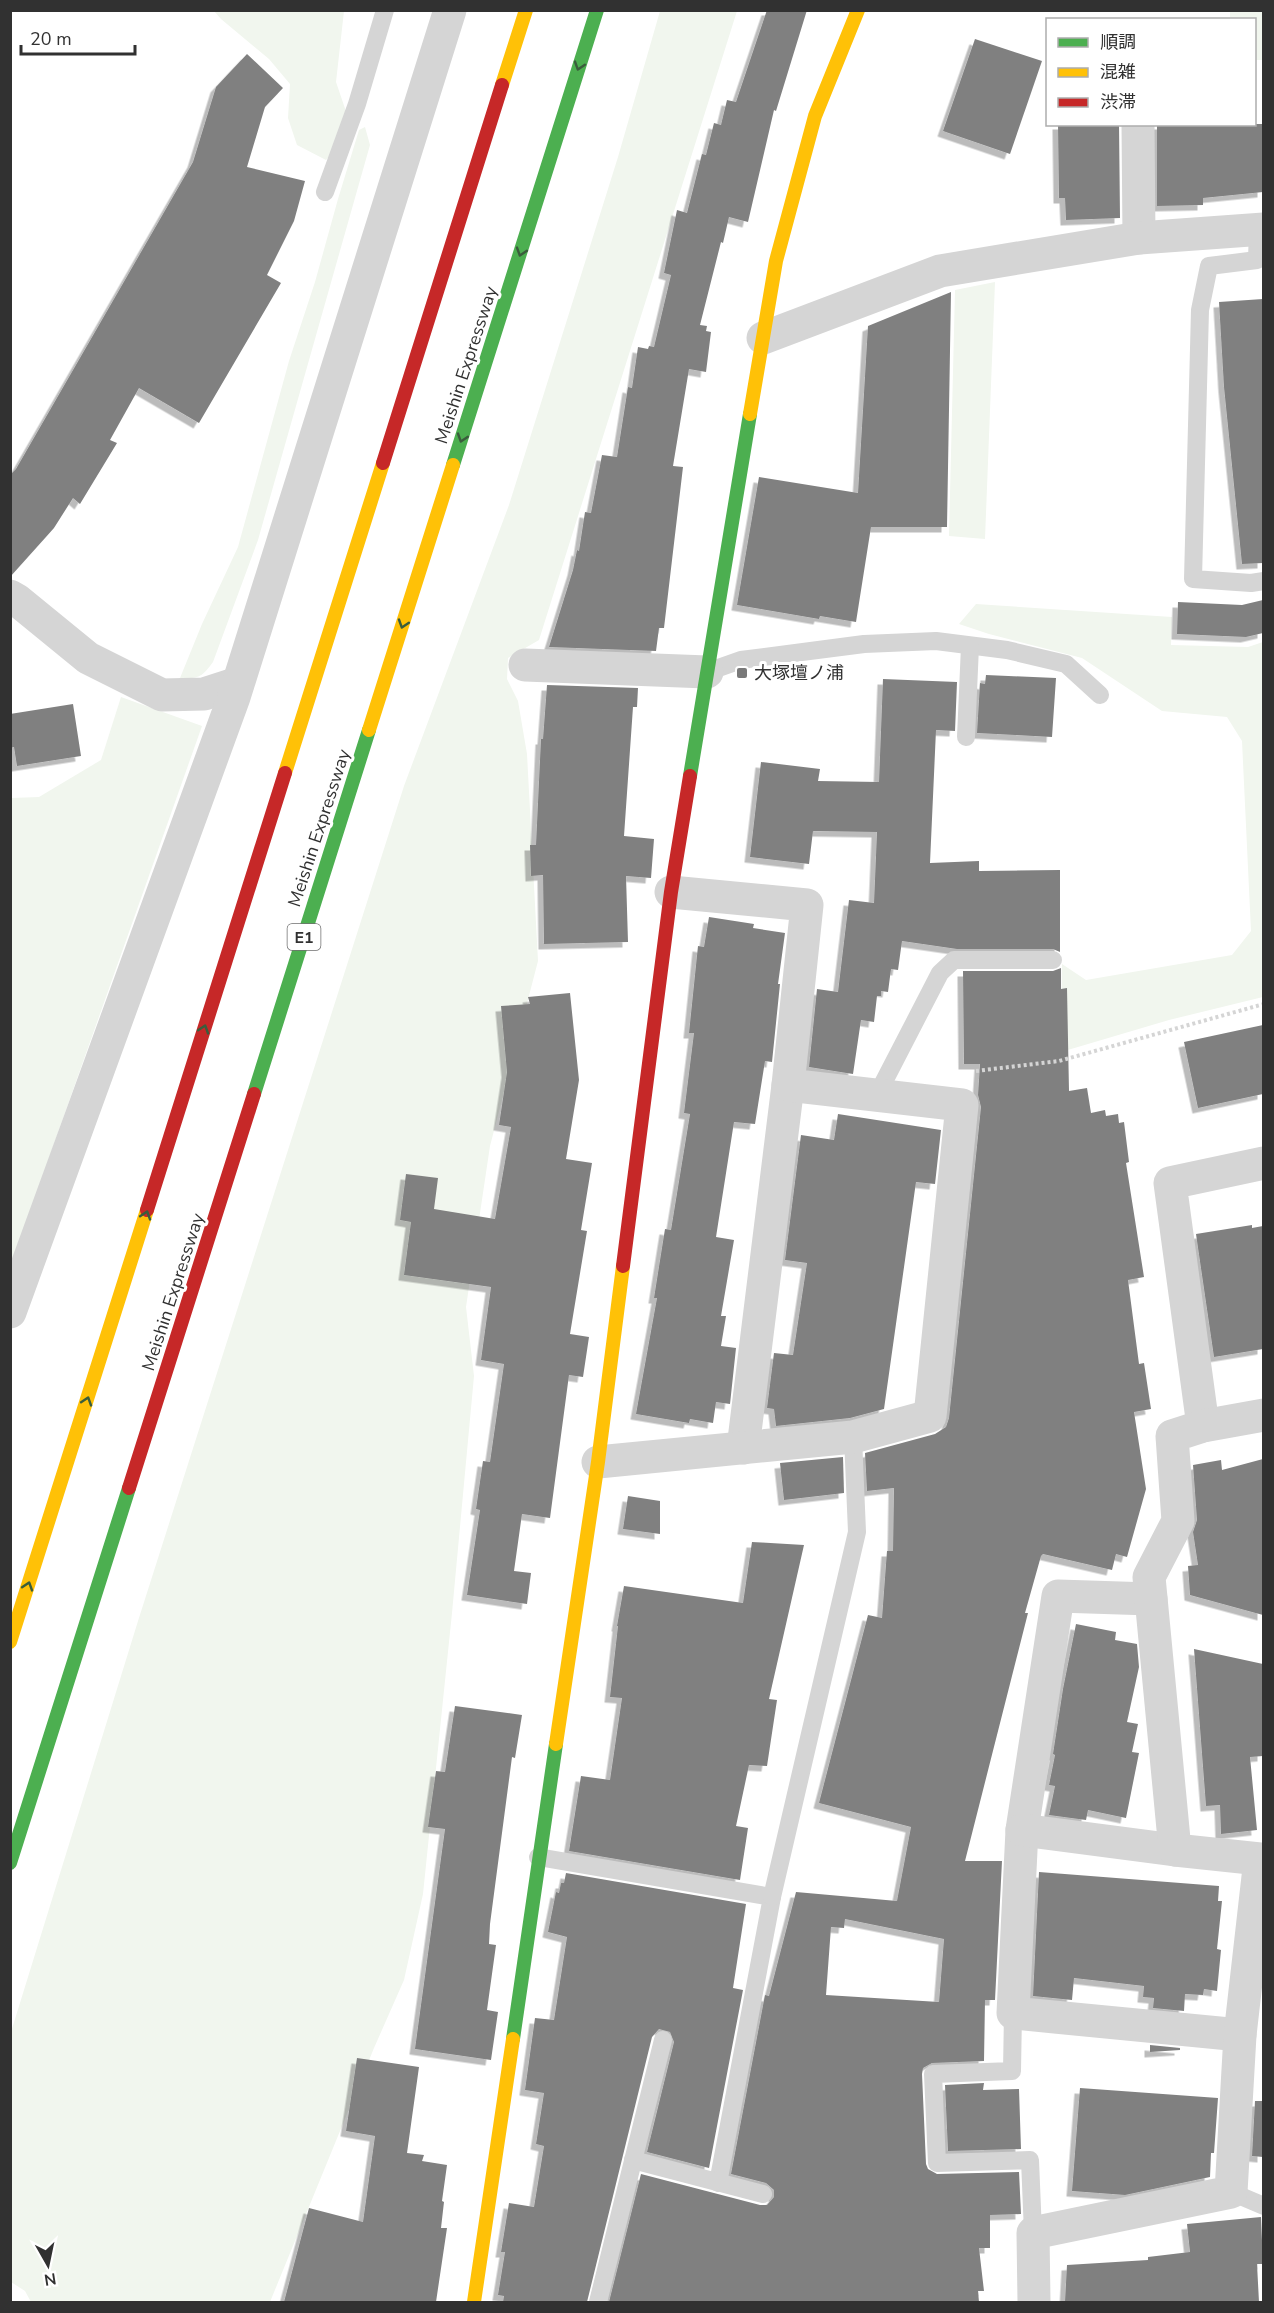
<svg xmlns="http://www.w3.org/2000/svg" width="1274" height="2313" font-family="'Nunito Sans','Noto Sans JP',sans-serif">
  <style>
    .green { fill: #f1f6ee }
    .building { fill: #808080; fill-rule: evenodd; filter: url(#shadow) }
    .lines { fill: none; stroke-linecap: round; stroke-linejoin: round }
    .path { stroke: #d5d5d5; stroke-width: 4; stroke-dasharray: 3 3; stroke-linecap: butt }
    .lane { stroke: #d5d5d5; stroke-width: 18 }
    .street { stroke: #d5d5d5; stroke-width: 33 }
    .fast { stroke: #4caf50; stroke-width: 14 }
    .slow { stroke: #ffc107; stroke-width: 14 }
    .jam { stroke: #c62828; stroke-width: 14 }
    .oneway { stroke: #3a5d3c }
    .poi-dot { fill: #797979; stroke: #fff; stroke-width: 2 }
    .labels { text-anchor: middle; stroke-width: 6; stroke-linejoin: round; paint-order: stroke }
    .shield { fill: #fff; stroke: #6f6f6f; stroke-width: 1.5 }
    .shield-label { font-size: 16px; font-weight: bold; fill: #313131 }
    .street-label { font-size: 18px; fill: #313131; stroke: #fff }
    .poi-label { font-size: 18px; fill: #313131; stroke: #fff; text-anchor: start }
  </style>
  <defs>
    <filter id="shadow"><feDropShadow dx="-5.5" dy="5.5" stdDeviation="0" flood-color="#0004"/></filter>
  </defs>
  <rect width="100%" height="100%" fill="#fff"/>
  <g class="green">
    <polygon points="214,11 344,11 336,82 353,132 326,160 297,145 288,118 290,84 269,59 221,19"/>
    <polygon points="660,11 737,11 539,640 508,658 507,679 518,701 527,754 538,961 490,1146 466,1307 474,1376 452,1613 423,1894 404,1980 374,2048 270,2302 31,2302 25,2291 11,2282 11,2032 138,1621 404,786 509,505 618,157"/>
    <polygon points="1230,11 1263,11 1263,60 1255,60 1254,20 1230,19"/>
    <path d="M 365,127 L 370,145 L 258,540 L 213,662 C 202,677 199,679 180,678 L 202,624 L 238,547 L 289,361 L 315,282 L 338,199 L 359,130 Z"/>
    <polygon points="995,282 985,539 949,536 955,290"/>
    <polygon points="976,604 1172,617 1171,645 1248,647 1263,642 1263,997 1169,1020 1061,1052 1062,964 1086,980 1232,955 1251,931 1242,741 1227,717 1162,711 1082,658 989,634 959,624"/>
    <polygon points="121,697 202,726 11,1265 11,798 39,797 101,760"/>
  </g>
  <g class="building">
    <polygon points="767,10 807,10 776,111 774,110 748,222 729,217 723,243 721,242 700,325 707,326 706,331 711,332 706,372 689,369 673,466 683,467 664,628 659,628 656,651 549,647 573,570 577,550 579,551 585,512 591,513 602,455 617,457 628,387 632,388 638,347 648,349 649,346 654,347 671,275 664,273 677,210 687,213 702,154 706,155 714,123 721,125 727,100 736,102"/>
    <polygon points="975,39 1042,61 1010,154 943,131"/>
    <polygon points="247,54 283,88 265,107 247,167 305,181 294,221 267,275 281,283 199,423 139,388 110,440 117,443 80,504 73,498 54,528 10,577 10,475 16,469 193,162 216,87"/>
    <polygon points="1058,124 1119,124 1120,218 1066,220 1065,198 1059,198"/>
    <polygon points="1157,124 1263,124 1263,192 1203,198 1203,205 1157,206"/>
    <polygon points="951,292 947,527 871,527 856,622 820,616 819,619 737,605 759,477 858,493 868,326"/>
    <polygon points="1263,299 1263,563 1242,564 1224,387 1219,302"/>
    <polygon points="1263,600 1263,633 1246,637 1177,634 1178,602 1242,605"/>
    <polygon points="986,675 1056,678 1052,737 977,733 980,683 985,684"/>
    <polygon points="883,679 957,682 955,731 936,730 930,863 979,861 979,871 1060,870 1060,952 1053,949 957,949 902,941 898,970 891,969 888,992 881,991 881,996 877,996 874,1022 861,1020 853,1074 809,1067 817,989 838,992 849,900 874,903 877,832 813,831 809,864 750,857 761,762 820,769 818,781 879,782"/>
    <polygon points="547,685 638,688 637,707 633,707 624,836 654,839 651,878 626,876 628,942 544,944 543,875 531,876 530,845 536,845 541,739 543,739"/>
    <polygon points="73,704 81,756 17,766 14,747 10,748 10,714"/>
    <polygon points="709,917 754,924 753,928 785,933 778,984 780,984 772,1062 765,1061 755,1124 734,1122 716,1237 734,1240 721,1316 726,1316 721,1346 736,1348 730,1404 716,1402 713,1423 690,1419 689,1423 636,1414 657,1298 654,1298 665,1229 671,1230 690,1114 684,1113 694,1033 689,1033 698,946 704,947"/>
    <path d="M 1061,968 L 1061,989 L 1067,988 L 1069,1091 L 1087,1088 L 1091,1113 L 1105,1110 L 1106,1116 L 1118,1114 L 1119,1123 L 1124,1122 L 1129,1162 L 1126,1163 L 1144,1277 L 1128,1280 L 1139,1364 L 1144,1363 L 1151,1409 L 1134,1412 L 1146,1489 L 1127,1557 L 1116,1554 L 1112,1570 L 1043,1554 L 1041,1556 L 1025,1613 L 1028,1613 L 965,1861 L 1002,1861 L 995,2000 L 985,2000 L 984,2061 L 932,2063 L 923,2068 L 922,2074 L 926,2164 L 928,2169 L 937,2174 L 1019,2172 L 1021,2214 L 990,2215 L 990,2248 L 979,2248 L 984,2291 L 978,2291 L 979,2302 L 609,2302 L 641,2174 L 760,2205 L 767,2205 L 774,2197 L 774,2190 L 766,2183 L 731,2174 L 765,1995 L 769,1996 L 796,1892 L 897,1901 L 911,1827 L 819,1803 L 868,1615 L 882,1618 L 887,1551 L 893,1551 L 894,1488 L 867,1491 L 865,1453 L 935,1434 L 946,1427 L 949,1418 L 981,1107 L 978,1095 L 980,1064 L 964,1064 L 963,971 L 1053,971 ZM 845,1919 L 944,1939 L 939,2002 L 826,1995 L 831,1927 L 844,1928 Z"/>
    <polygon points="570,993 579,1080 566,1159 592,1163 581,1230 587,1231 570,1334 589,1337 583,1377 569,1375 550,1518 522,1514 514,1571 531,1573 527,1604 467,1595 480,1510 476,1509 483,1461 490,1462 504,1364 481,1360 491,1287 404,1275 411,1222 400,1220 406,1174 438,1178 434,1209 495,1219 511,1127 499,1125 507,1072 501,1006 530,1004 528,997"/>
    <polygon points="1263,1025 1263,1094 1198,1108 1184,1042"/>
    <polygon points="838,1114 941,1130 935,1184 916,1182 884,1409 850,1418 776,1426 774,1409 767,1408 774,1353 793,1355 807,1263 785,1260 801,1135 834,1140"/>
    <polygon points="1252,1225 1252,1228 1263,1226 1263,1349 1214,1357 1196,1234"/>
    <polygon points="843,1457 844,1493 784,1500 780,1463"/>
    <polygon points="1263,1459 1263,1615 1190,1595 1188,1566 1198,1565 1193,1532 1197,1520 1193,1465 1221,1460 1222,1470"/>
    <polygon points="628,1496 660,1501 660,1534 623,1529"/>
    <polygon points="752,1542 804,1545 769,1699 777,1700 767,1766 749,1765 736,1826 748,1828 740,1880 569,1851 581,1776 610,1780 622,1698 610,1697 618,1626 617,1626 624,1586 743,1603"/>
    <polygon points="1076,1624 1116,1632 1115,1640 1137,1644 1139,1667 1127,1722 1138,1724 1132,1752 1139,1753 1126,1818 1088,1810 1086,1820 1049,1815 1055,1786 1049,1785 1055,1755 1053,1754 1063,1689"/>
    <polygon points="1194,1649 1263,1664 1263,1756 1250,1757 1257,1830 1221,1834 1220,1805 1206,1806"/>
    <polygon points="455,1706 522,1715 515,1758 512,1757 490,1924 489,1944 496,1945 487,2010 498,2012 491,2060 415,2049 445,1829 428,1827 436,1771 445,1772"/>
    <polygon points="1039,1872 1219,1886 1218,1901 1222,1901 1217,1949 1221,1950 1217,1991 1204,1989 1203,1995 1185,1994 1184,2011 1153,2008 1154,1998 1143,1997 1144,1986 1074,1978 1072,2000 1033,1996"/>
    <polygon points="566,1873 746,1904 733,1988 743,1990 709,2168 647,2152 674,2042 670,2032 659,2029 652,2037 587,2302 503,2302 504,2296 498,2295 505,2252 501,2252 509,2203 534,2207 544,2146 536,2144 544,2093 525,2090 535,2018 554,2020 567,1937 548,1932 556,1892 559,1893 561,1883 564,1883"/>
    <polygon points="1150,2045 1180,2048 1180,2050 1150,2052"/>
    <polygon points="357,2058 419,2067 407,2153 424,2155 422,2161 447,2165 442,2201 444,2202 441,2228 447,2228 436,2302 284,2302 309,2208 363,2222 375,2136 346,2131"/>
    <polygon points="984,2083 983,2090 1019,2089 1021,2149 948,2151 945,2085"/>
    <polygon points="1080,2088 1218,2098 1214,2153 1211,2153 1210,2177 1125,2195 1072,2191"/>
    <polygon points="1255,2101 1263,2101 1263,2157 1252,2156"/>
    <polygon points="1261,2217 1263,2264 1257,2264 1259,2302 1065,2302 1067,2265 1148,2260 1148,2257 1190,2252 1187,2224"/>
  </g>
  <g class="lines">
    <polyline class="path" points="976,1071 1059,1061 1264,1004"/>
    <g class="lane">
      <polyline points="325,192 357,104 385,10"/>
      <polyline points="1258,229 1257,260 1209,266 1200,310 1193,579 1251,583 1264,581"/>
      <polyline points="707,672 741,660 864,644 936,641 1007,650 1066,664 1100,695"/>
      <polyline points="966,737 970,646"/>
      <polyline points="877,1095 940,973 954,960 1053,960"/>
      <polyline points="538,1857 772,1897 718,2183"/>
      <polyline points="772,1897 857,1532 853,1437"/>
      <polyline points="1013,2013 1012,2071 933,2074 937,2163 1030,2160 1033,2233"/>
      <polyline points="633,2160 763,2194"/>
      <polyline points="1231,2192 1264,2206"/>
      <polyline points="598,2302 663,2040"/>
    </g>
    <g class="street">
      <polyline points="1138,124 1139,238"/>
      <polyline points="763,338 940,271 1139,238 1264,229"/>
      <polyline points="10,596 17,600 88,658 162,695 204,694 238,683"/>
      <polyline points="525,665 707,672"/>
      <polyline points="10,1312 234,697 450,10"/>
      <polyline points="1203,1426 1170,1183 1264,1163"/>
      <polyline points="743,1448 788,1085"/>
      <polyline points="598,1462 853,1437 930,1416 962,1105 788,1085 807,905 671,892"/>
      <polyline points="1151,1599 1058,1596 1022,1830 1013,2013 1240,2035"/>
      <polyline points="1022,1830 1175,1850"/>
      <polyline points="1034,2302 1033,2233 1231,2192 1240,2035 1260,1859 1175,1850 1149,1577 1178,1521 1172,1436 1203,1426 1264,1415"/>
    </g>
    <g class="fast">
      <polyline points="453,465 597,10"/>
      <polyline points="690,776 750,414"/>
      <polyline points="254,1094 369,730"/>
      <polyline points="10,1863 129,1488"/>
      <polyline points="513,2039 556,1744"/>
    </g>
    <g class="slow">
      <polyline points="502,85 526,10"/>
      <polyline points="750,414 776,261 815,116 858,10"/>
      <polyline points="369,730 453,465"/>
      <polyline points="285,773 383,463"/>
      <polyline points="10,1642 147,1210"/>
      <polyline points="556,1744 598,1462 623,1266"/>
      <polyline points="474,2302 513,2039"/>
    </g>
    <g class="jam">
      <polyline points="383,463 502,85"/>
      <polyline points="147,1210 285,773"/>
      <polyline points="623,1266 671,892 690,776"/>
      <polyline points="129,1488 254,1094"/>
    </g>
  </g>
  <defs><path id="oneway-chevron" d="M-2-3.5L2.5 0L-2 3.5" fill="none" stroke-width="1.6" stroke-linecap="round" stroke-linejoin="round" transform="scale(1.5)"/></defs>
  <g class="oneway">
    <use href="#oneway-chevron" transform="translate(579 66) rotate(108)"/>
    <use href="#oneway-chevron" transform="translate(521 252) rotate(108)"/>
    <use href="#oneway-chevron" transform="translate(462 438) rotate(108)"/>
    <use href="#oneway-chevron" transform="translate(403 624) rotate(108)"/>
    <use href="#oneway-chevron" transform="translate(204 1029) rotate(-72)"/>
    <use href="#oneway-chevron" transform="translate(146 1215) rotate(-72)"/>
    <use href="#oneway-chevron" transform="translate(87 1401) rotate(-72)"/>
    <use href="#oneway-chevron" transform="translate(28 1586) rotate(-72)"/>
  </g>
  <rect class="poi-dot" x="736" y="667" width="12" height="12" rx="3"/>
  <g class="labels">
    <rect class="shield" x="287.5" y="924" width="33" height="26" rx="4.5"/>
    <g class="shield-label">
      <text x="304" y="943">E1</text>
    </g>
    <g class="street-label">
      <text transform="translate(466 365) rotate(-72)" y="6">Meishin Expressway</text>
      <text transform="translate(319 828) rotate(-72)" y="6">Meishin Expressway</text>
      <text transform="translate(173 1292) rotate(-72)" y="6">Meishin Expressway</text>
    </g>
    <g class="poi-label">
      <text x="754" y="679">大塚壇ノ浦</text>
    </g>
  </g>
  <rect width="1274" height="2313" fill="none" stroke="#313131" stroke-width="24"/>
  <rect x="1046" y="18" width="210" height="108" fill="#ffffff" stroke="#adadad" stroke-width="1.5"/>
  <rect x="1058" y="38" width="30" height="9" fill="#4caf50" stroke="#adadad" stroke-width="1.5"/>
  <text x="1100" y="48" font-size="18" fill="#313131">順調</text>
  <rect x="1058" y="68" width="30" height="9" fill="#ffc107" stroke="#adadad" stroke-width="1.5"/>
  <text x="1100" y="78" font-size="18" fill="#313131">混雑</text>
  <rect x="1058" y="98" width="30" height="9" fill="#c62828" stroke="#adadad" stroke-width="1.5"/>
  <text x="1100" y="108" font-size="18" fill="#313131">渋滞</text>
  <g transform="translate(48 2265) rotate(171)" stroke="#ffffff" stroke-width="4.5" paint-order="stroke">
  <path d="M0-4.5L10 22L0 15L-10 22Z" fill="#313131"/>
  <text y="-9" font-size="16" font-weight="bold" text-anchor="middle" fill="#313131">N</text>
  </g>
  <path d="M21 45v9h114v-9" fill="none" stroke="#313131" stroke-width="3"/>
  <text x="30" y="45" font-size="18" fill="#313131" stroke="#ffffff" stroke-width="4.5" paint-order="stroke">20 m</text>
</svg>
